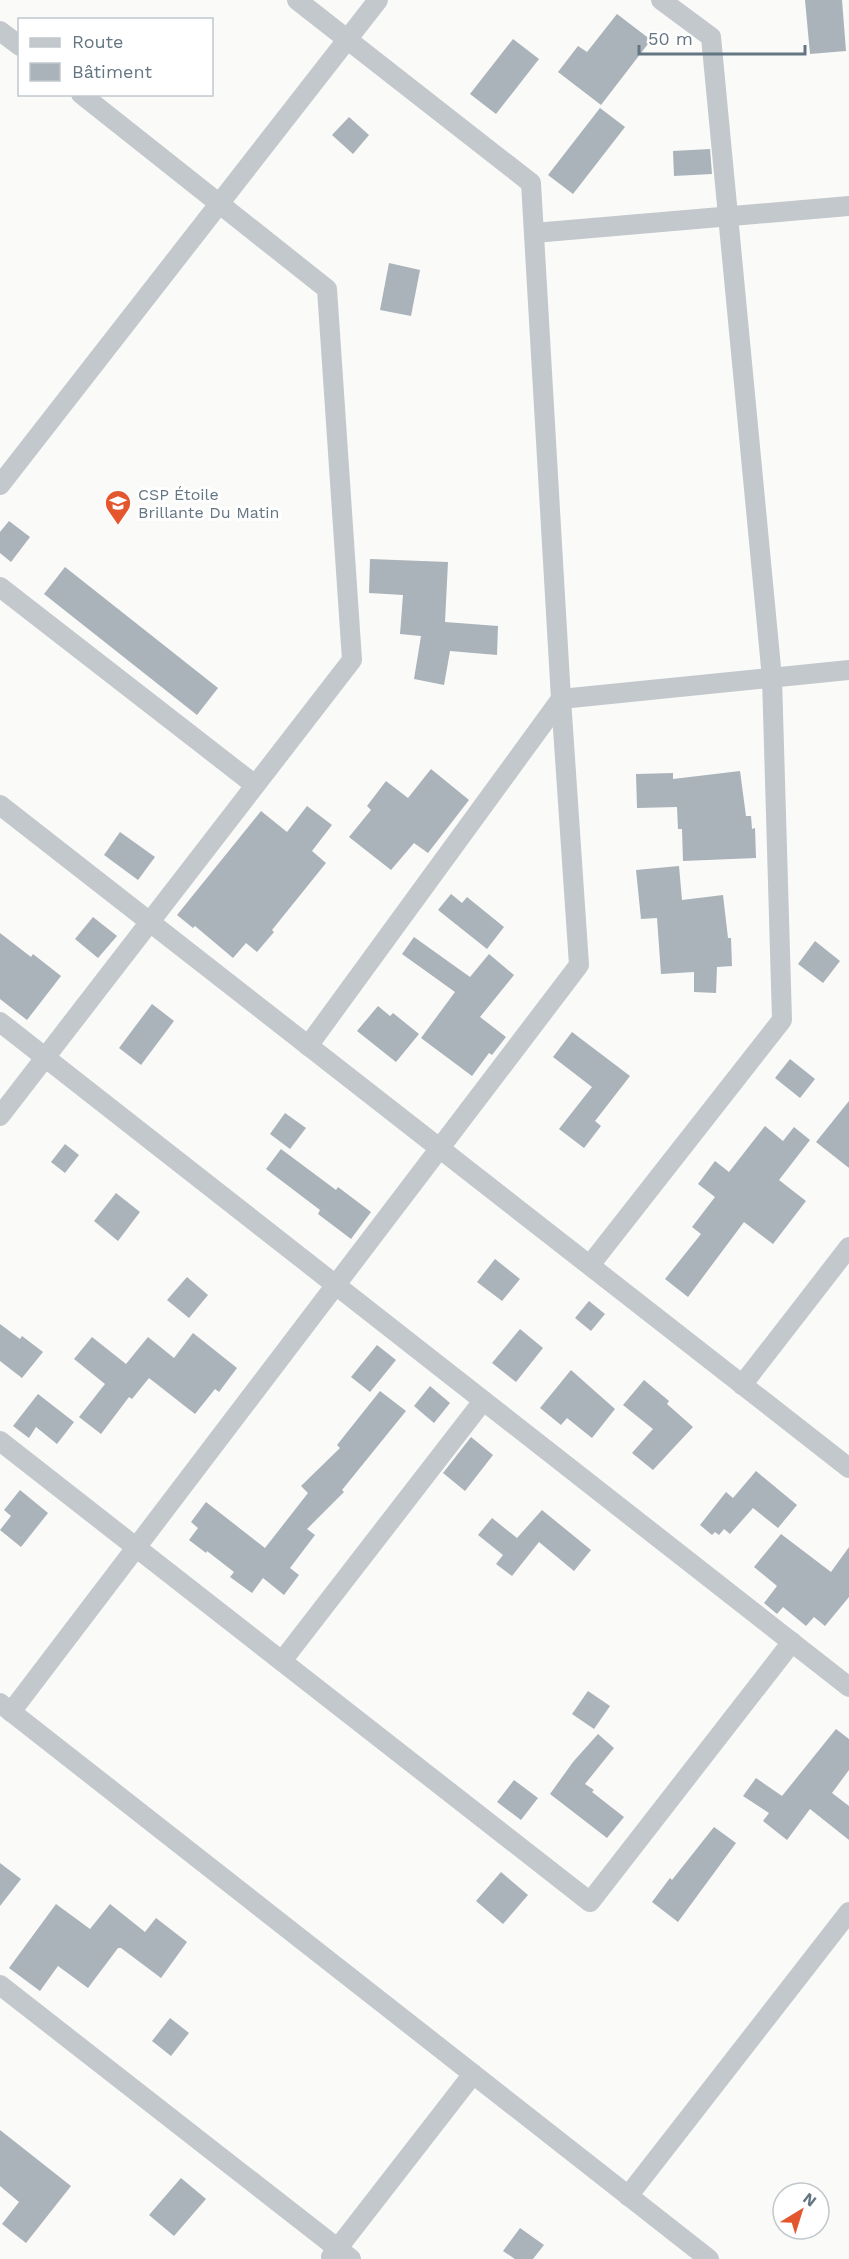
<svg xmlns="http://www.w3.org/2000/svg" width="849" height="2259" font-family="'Work Sans',sans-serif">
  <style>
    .building { fill: #aab3b9 }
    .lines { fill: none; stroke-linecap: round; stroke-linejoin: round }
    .street { stroke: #c3c8cc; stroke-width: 20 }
    .labels { text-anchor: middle; stroke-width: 6; stroke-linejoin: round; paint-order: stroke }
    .poi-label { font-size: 16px; fill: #657683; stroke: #fff; text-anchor: start }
  </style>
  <rect width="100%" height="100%" fill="#fafaf8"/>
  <g class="building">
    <polygon points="805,0 842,0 846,51 810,54"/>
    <polygon points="617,14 651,40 601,105 558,72 578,46 587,52"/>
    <polygon points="513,39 539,59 496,114 470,94"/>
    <polygon points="600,108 625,127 573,194 548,175"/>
    <polygon points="349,117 369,135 353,154 332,135"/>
    <polygon points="710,149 712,174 674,176 673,151"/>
    <polygon points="389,263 420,270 411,316 380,310"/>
    <polygon points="9,521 30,537 11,562 0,553 0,532"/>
    <polygon points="370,559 448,562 445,622 498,626 497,655 450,651 444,685 414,679 421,636 400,634 403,595 369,593"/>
    <polygon points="65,567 218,688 197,715 44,594"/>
    <polygon points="431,769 469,800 428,853 414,843 391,870 349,837 371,810 367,806 386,781 408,798"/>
    <polygon points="740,771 746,816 751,816 752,829 755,828 756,858 683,861 682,829 678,829 677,807 637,808 636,774 673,773 673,779"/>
    <polygon points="307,806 332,825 312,851 326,863 272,930 274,932 257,952 246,943 233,958 195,926 193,928 177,915 261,811 287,832"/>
    <polygon points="120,832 155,857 138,880 104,855"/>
    <polygon points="679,866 682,900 723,895 728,938 731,938 732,966 717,967 716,993 694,992 694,972 661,974 657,918 641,919 636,870"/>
    <polygon points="451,894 462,903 467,897 504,927 487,949 438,910"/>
    <polygon points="93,917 117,936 98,958 75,939"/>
    <polygon points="0,933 31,957 33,954 61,976 27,1020 0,999"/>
    <polygon points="414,937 470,977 489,954 514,975 480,1017 506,1037 492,1055 489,1053 472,1076 421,1038 455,992 402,954"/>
    <polygon points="815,941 840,961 823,983 798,964"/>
    <polygon points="152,1004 174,1021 141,1065 119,1048"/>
    <polygon points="378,1006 390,1016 393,1013 419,1034 396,1062 357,1031"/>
    <polygon points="572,1032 630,1076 595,1121 601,1126 584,1148 559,1129 592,1087 553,1057"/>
    <polygon points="790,1059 815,1079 800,1098 775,1078"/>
    <polygon points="849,1101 849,1168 816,1142"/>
    <polygon points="285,1113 306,1128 290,1149 270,1134"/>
    <polygon points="765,1126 783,1141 794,1127 810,1140 779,1180 806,1201 773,1244 744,1222 688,1297 665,1279 701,1234 692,1227 715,1197 698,1184 715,1161 729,1172"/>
    <polygon points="65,1144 79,1155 65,1173 51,1162"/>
    <polygon points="281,1149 336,1190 338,1187 371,1212 351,1239 318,1214 320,1210 266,1169"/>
    <polygon points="116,1193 140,1212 118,1241 94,1221"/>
    <polygon points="495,1259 520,1279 502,1301 477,1282"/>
    <polygon points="187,1277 208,1295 189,1318 167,1300"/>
    <polygon points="589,1301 605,1314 591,1331 575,1318"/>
    <polygon points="0,1324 20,1339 22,1336 43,1352 22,1378 0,1361"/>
    <polygon points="520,1329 543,1348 516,1382 492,1363"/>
    <polygon points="193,1333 237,1368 219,1392 215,1389 195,1414 149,1378 132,1399 129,1397 101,1434 79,1417 105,1384 74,1359 92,1337 126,1364 148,1337 174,1358"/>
    <polygon points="377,1345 396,1360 370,1392 351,1377"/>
    <polygon points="571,1370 615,1409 592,1438 567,1418 561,1425 540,1408"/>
    <polygon points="644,1380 669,1401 667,1404 693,1427 653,1470 632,1453 653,1429 623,1405"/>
    <polygon points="430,1386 450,1403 434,1423 414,1406"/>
    <polygon points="380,1391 406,1411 342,1490 344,1492 307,1529 315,1535 290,1568 299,1575 284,1595 263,1578 252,1593 230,1577 234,1572 207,1551 206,1553 189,1540 198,1528 191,1522 206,1502 265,1548 308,1493 301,1486 340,1448 337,1445"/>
    <polygon points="38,1394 74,1422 57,1444 36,1427 29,1438 13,1426"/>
    <polygon points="471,1437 493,1455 465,1491 443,1473"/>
    <polygon points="756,1471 797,1505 778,1528 753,1508 730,1534 724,1529 719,1535 715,1532 712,1535 700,1525 726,1492 733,1498"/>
    <polygon points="20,1490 48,1513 21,1547 0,1530 11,1516 4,1510"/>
    <polygon points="542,1510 591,1550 574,1571 539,1542 512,1576 496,1564 503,1555 478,1535 492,1518 517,1538"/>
    <polygon points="781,1534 831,1572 849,1547 849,1597 825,1626 814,1617 806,1626 783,1607 777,1614 764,1603 777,1586 754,1567"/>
    <polygon points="588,1691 610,1706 594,1729 572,1714"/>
    <polygon points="836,1729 849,1739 849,1770 832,1793 849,1806 849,1840 810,1809 787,1840 763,1821 769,1813 743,1796 756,1778 782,1796"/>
    <polygon points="598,1734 614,1748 585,1784 594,1790 592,1792 624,1817 607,1838 550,1794 573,1762"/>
    <polygon points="514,1780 538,1798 521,1820 497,1802"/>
    <polygon points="714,1827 736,1843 678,1922 652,1902 670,1878 672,1880"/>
    <polygon points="0,1863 21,1879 0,1906"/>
    <polygon points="501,1872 528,1895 503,1924 476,1901"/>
    <polygon points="56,1904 90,1929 110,1904 145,1932 156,1918 187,1942 161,1978 121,1948 118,1948 88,1988 58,1966 40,1991 9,1968"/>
    <polygon points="170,2018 189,2033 171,2056 152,2041"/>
    <polygon points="0,2130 71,2186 26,2243 2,2224 19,2202 0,2186"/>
    <polygon points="181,2178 206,2199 174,2236 149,2215"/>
    <polygon points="520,2228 544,2245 533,2259 515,2259 503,2251"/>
  </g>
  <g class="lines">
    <g class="street">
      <polyline points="0,31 20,46"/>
      <polyline points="534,233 849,206"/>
      <polyline points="0,485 378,0"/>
      <polyline points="0,587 255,785"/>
      <polyline points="0,805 849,1468"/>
      <polyline points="0,1022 849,1687"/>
      <polyline points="308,1046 561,699 849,670"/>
      <polyline points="0,1116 352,660 327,289 81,94"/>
      <polyline points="590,1265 782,1020 772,678 711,37 661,0"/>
      <polyline points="742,1385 849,1247"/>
      <polyline points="0,1441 590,1902 792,1642"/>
      <polyline points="282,1661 483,1401"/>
      <polyline points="0,1703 709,2259"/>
      <polyline points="11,1712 579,965 561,699 531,183 297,0"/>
      <polyline points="0,1985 351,2259"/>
      <polyline points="628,2196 849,1912"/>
      <polyline points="331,2257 473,2074"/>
    </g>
  </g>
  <defs>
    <g id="school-pin" transform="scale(1.35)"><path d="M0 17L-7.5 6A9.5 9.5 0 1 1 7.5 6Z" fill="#e4572e" stroke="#fff"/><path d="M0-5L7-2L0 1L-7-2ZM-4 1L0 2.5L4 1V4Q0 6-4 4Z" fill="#fff"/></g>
  </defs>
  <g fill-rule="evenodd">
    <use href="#school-pin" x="118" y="503"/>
  </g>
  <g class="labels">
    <g class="poi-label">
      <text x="138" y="500">CSP Étoile<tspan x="138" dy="18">Brillante Du Matin</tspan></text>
    </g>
  </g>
  <rect x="18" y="18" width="195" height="78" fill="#ffffff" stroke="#c1c8cd" stroke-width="1.5"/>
  <rect x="30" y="38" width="30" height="9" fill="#c3c8cc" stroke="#c1c8cd" stroke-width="1.5"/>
  <text x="72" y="48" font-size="18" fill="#657683">Route</text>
  <rect x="30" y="63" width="30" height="18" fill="#aab3b9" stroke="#c1c8cd" stroke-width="1.5"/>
  <text x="72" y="78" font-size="18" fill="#657683">Bâtiment</text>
  <g transform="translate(801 2211) rotate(38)"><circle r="28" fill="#ffffff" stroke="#c1c8cd" stroke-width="1.5"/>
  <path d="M0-4.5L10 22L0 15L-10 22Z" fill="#e4572e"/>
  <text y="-9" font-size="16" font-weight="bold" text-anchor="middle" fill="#657683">N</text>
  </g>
  <path d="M639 45v9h166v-9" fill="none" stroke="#657683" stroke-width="3"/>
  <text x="648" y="45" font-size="18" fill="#657683" stroke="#ffffff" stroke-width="4.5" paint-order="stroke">50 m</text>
</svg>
